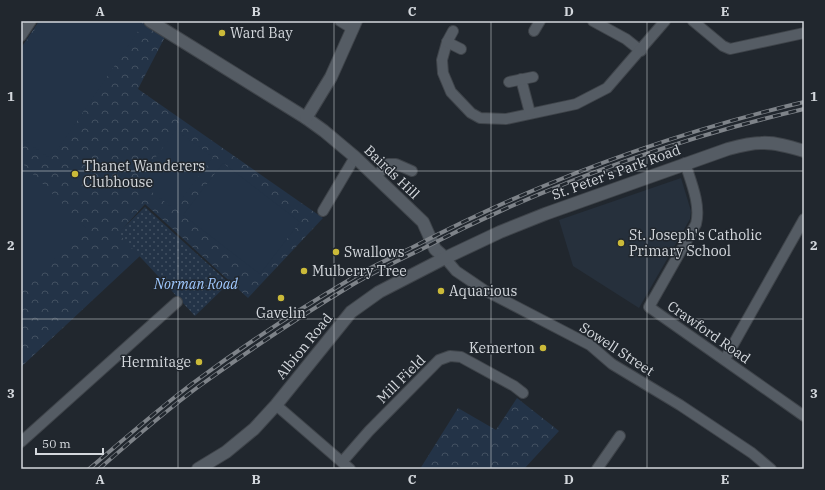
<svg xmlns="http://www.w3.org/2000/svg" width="825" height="490" font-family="'IBM Plex Serif',serif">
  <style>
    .built { fill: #26303c }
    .forest { fill: url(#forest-crowns) }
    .garden { fill: url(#garden-dots) }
    .pitch { fill: #233347 }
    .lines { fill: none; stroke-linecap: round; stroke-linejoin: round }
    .street-casing { stroke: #3f444a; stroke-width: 12 }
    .secondary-casing { stroke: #3f444a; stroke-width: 14 }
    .street { stroke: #555c64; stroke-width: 10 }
    .secondary { stroke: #555c64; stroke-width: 12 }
    .rail-casing { stroke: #7e8389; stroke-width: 4 }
    .rail { stroke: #21272e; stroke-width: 2.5; stroke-dasharray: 8; stroke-linecap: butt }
    .grid { fill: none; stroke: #d4d8dd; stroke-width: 1; stroke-opacity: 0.55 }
    .poi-dot { fill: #cbba39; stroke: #21272e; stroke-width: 1.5 }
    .labels { text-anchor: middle; stroke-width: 3; stroke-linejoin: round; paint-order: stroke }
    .poi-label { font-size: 14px; fill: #d4d8dd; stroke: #21272e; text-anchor: start }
    .street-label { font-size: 14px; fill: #d4d8dd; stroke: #21272e }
    .park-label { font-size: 14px; font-style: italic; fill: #a0c9ff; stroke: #21272e }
    .neatline { fill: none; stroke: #d4d8dd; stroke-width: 1.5 }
    .grid-label { font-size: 13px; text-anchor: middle; font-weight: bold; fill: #d4d8dd }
  </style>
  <defs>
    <pattern id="forest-crowns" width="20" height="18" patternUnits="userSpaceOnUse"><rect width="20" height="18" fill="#233347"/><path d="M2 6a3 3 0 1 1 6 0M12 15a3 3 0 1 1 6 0" fill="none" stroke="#425061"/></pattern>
    <pattern id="garden-dots" width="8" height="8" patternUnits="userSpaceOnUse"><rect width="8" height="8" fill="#233347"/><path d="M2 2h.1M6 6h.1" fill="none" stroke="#425061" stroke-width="1.8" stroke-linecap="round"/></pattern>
  </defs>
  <rect width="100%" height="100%" fill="#21272e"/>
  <polygon class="built" points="681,178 691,211 690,219 639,308 573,266 559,220"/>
  <g class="forest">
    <polygon points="39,21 144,21 166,35 138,89 323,218 248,298 145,204 119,233 140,256 21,367 21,48"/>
    <polygon points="517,398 559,431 524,469 420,469 458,408 496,430"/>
  </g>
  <polygon class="garden" points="145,207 229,283 195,316 118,233"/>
  <g class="pitch">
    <polygon points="41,21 139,21 143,24 51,159 21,138 21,50"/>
    <polygon points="176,130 213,157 174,209 138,181"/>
    <polygon points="21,162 86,228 23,289 21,287"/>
    <polygon points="223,163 300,222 260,274 183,215"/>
  </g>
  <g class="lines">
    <g class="street-casing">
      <g id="street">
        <polyline points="340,21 353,29"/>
        <polyline points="593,21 626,39 641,51"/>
        <polyline points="693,21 723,46 730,49 804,33"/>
        <polyline points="453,31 447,42 442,60 443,73 451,92 471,113 480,118 506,119 576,104 607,88 665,21"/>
        <polyline points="534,31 540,21"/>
        <polyline points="21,36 31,21"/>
        <polyline points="447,42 461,49"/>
        <polyline points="521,79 530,113"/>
        <polyline points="509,82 533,77"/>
        <path d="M 685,163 C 691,182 701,205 696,224 L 649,307 L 804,416"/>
        <polyline points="375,177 388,164 396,164 412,171"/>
        <polyline points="323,211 355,157"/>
        <polyline points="445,258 456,271 484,290 590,345 612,364 680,405 752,453 771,469"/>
        <polyline points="725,359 804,219"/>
        <polyline points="276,405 350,469"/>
        <polyline points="21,442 177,302"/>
        <polyline points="342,462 369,431 439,360 450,356 461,357 514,386 523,393"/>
        <polyline points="597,469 620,436"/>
      </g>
    </g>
    <g class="secondary-casing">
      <g id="secondary">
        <polyline points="150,21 306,118 324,131 355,157 423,222 435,249 445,258"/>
        <polyline points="306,118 331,77 356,21"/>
        <path d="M 198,469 L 226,452 L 254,429 L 276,405 L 351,312 L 379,292 L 445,258 L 500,232 L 545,214 L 728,149 C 739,146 750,143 761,143 C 775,142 791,147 804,151"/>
      </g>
    </g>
    <use href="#street" class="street"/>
    <use href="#secondary" class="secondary"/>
    <g class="rail-casing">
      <g id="rail">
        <path d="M 89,469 C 123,440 157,410 193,383 C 243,346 296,311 349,280 C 370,267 393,257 415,246 C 538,182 669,134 804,102"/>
        <path d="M 99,469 C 131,441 163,413 198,387 C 248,351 299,317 352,285 C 374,272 397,261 420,250 C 541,187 671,140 804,109"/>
      </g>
    </g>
    <use href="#rail" class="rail"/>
  </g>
  <path class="grid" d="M 178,21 L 178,469M 334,21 L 334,469M 491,21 L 491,469M 647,21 L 647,469M 21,171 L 804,171M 21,319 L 804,319"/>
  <g class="poi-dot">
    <circle cx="222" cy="33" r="4"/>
    <circle cx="75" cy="174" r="4"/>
    <circle cx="621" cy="243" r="4"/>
    <circle cx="336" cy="252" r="4"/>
    <circle cx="304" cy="271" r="4"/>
    <circle cx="441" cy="291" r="4"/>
    <circle cx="281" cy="298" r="4"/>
    <circle cx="543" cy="348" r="4"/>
    <circle cx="199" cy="362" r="4"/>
  </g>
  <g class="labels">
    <g class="poi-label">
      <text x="230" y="38">Ward Bay</text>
      <text x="83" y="171">Thanet Wanderers<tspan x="83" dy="16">Clubhouse</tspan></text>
      <text x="629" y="240">St. Joseph's Catholic<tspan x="629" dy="16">Primary School</tspan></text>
      <text x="344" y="257">Swallows</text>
      <text x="312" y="276">Mulberry Tree</text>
      <text x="449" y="296">Aquarious</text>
      <text x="281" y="318" text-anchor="middle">Gavelin</text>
      <text x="535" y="353" text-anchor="end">Kemerton</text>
      <text x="191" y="367" text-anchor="end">Hermitage</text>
    </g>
    <g class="street-label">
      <text transform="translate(392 172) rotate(44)" y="5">Bairds Hill</text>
      <text transform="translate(616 172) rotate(-20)" y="5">St. Peter's Park Road</text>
      <text transform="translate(709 332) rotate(35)" y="5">Crawford Road</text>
      <text transform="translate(304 346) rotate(-51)" y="5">Albion Road</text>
      <text transform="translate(617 349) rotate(33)" y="5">Sowell Street</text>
      <text transform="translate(401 379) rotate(-45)" y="5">Mill Field</text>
    </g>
    <g class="park-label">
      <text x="196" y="289">Norman Road</text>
    </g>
  </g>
  <rect width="825" height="490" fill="none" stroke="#21272e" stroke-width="44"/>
  <path d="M36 448v6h67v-6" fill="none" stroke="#d4d8dd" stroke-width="2"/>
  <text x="42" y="448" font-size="12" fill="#d4d8dd" stroke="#21272e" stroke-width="3" paint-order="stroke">50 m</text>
  <rect x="22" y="22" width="781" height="446" class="neatline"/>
  <g class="grid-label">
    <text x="100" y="16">A</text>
    <text x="256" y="16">B</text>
    <text x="412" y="16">C</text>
    <text x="569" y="16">D</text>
    <text x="725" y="16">E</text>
    <text x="11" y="101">1</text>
    <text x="814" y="101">1</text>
    <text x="11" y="250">2</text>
    <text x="814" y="250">2</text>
    <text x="11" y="398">3</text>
    <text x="814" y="398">3</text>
    <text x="100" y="484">A</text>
    <text x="256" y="484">B</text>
    <text x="412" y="484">C</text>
    <text x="569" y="484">D</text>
    <text x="725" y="484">E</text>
  </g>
</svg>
